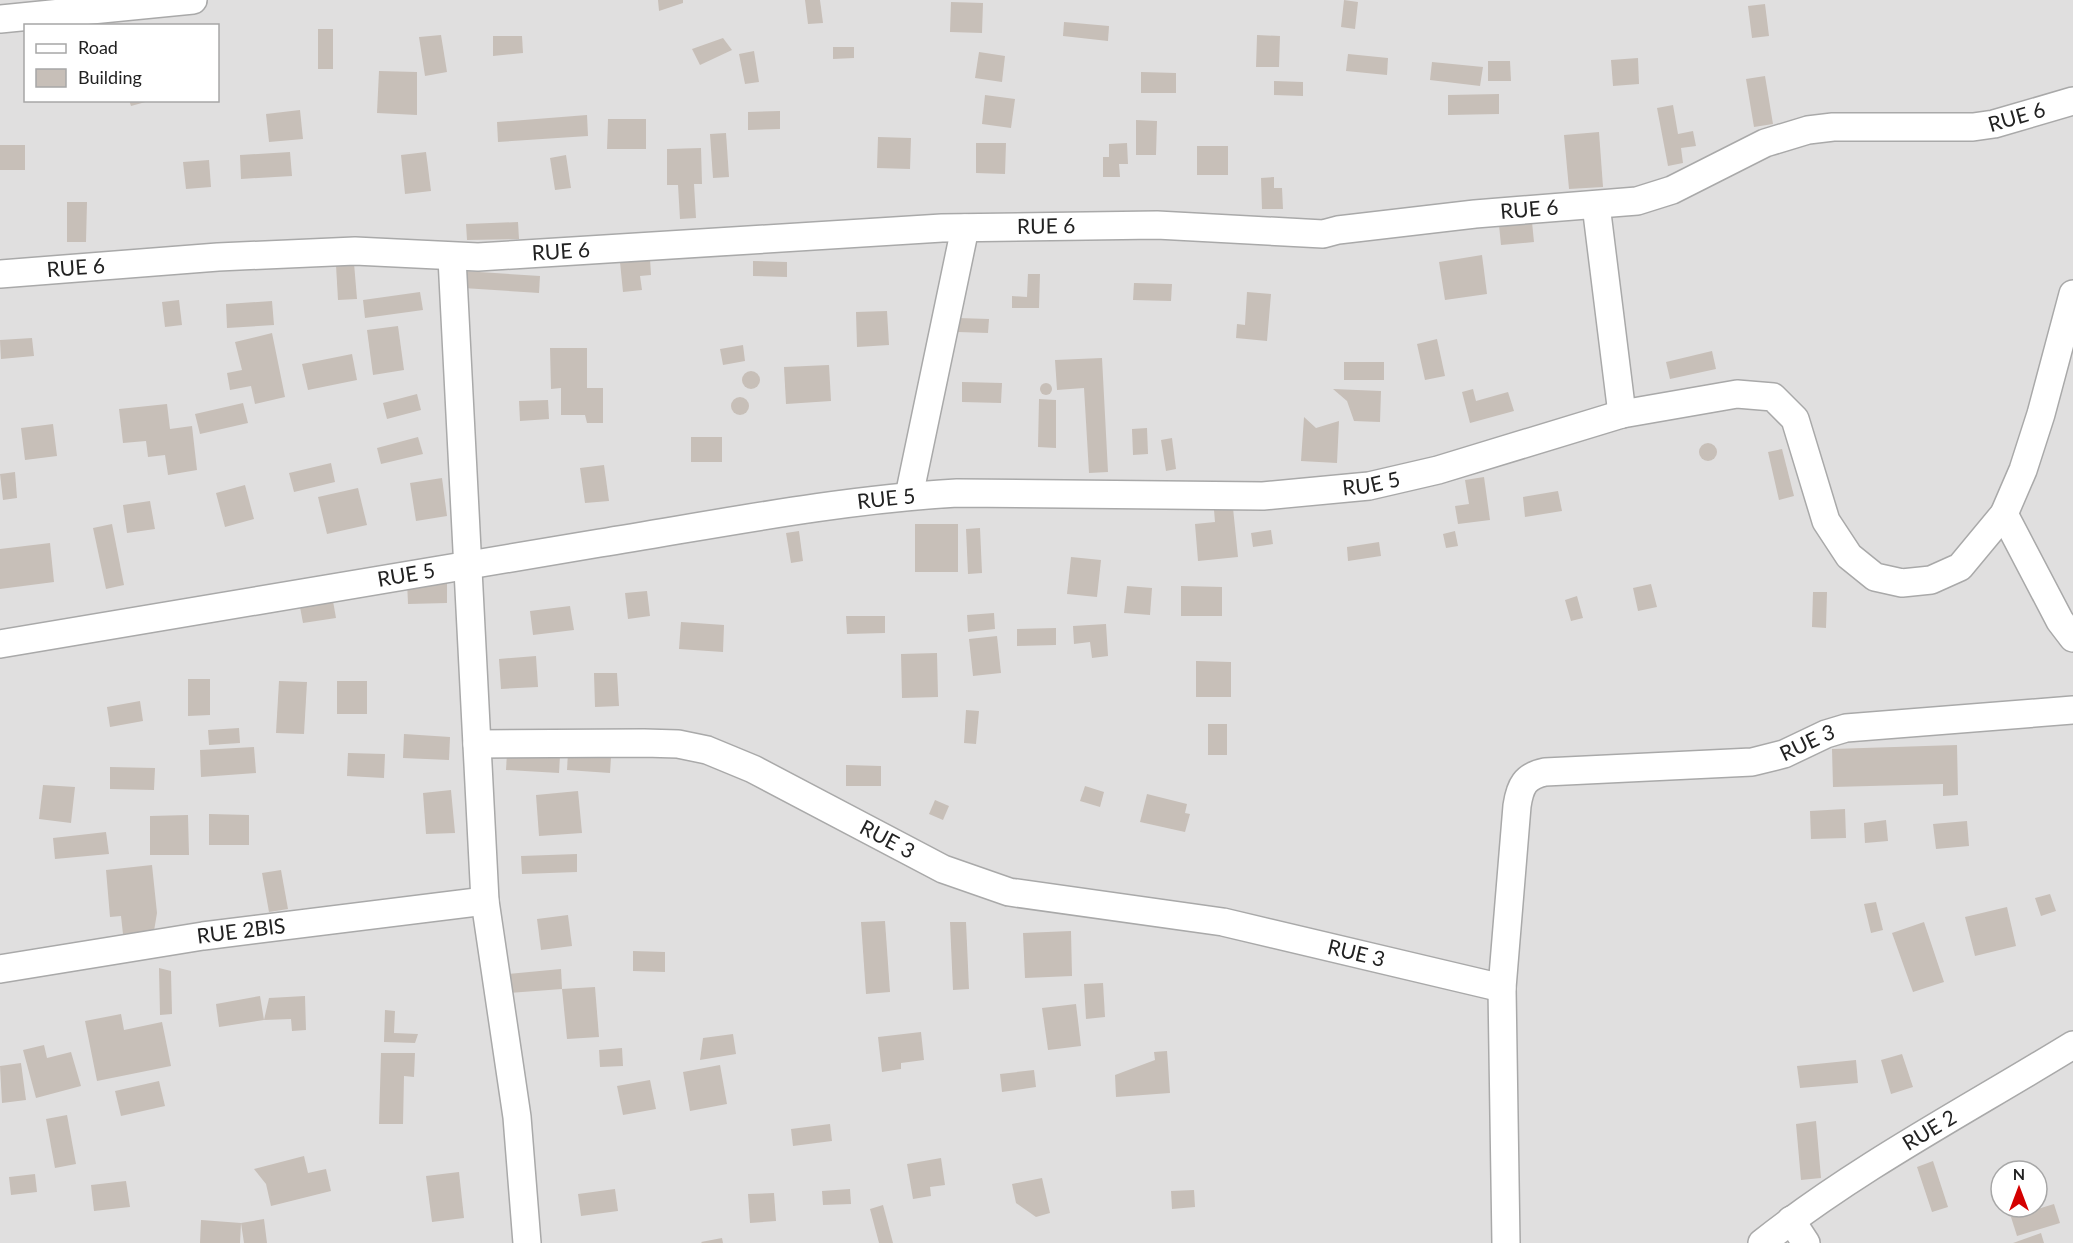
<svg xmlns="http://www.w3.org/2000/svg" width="2073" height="1243" font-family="Lato,sans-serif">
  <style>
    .residential { fill: #e0dfdf; fill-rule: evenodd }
    .building { fill: #c7bfb8 }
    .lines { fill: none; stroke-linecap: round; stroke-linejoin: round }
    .minor-casing { stroke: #a9a9a9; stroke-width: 30 }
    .minor { stroke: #fff; stroke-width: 27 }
    .labels { text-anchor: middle; stroke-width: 4.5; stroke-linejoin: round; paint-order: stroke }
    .street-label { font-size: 21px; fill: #222; stroke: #fff }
  </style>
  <rect width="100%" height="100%" fill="#f2efe9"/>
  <path class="residential" d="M 0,0 L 2073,0 L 2073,1243 L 0,1243 ZM 26,26 L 218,26 L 218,100 L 26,100 ZM 2001,1171 L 2037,1171 L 2037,1207 L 2001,1207 Z"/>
  <g class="building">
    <polygon points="658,0 683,0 683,3 659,11"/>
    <polygon points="805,0 820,0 823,23 808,24"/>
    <polygon points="1344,0 1358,2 1355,29 1341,27"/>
    <polygon points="951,2 983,3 982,33 950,32"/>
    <polygon points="1765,4 1769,36 1752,38 1748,6"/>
    <polygon points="1064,22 1109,26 1108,41 1063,36"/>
    <rect x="318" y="29" width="15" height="40"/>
    <polygon points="441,35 447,72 425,76 419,37"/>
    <polygon points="1257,35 1280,36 1279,67 1256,67"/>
    <polygon points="493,36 522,36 523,53 493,56"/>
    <polygon points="723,38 732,50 700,65 692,49"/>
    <polygon points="833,47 854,47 854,58 833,59"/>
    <polygon points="754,51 759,82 745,84 739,54"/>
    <polygon points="979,52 1005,56 1002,82 975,78"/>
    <polygon points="1348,54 1388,58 1387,75 1346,71"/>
    <polygon points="1638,58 1639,84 1613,86 1611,60"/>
    <polygon points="1488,61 1510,61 1511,81 1488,81"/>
    <polygon points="1432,62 1483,67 1480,86 1430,80"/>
    <polygon points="379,71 417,72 417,115 377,113"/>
    <polygon points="1141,72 1176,73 1176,93 1141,93"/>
    <polygon points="1765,76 1773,124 1754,127 1746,79"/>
    <polygon points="1274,81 1303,82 1303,96 1274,95"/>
    <polygon points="1499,94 1499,114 1448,115 1448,95"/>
    <polygon points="985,95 1015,99 1011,128 982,124"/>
    <polygon points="129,100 149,100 149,101 131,106"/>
    <polygon points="1673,105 1678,134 1693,131 1696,146 1681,148 1683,163 1668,166 1657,108"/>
    <polygon points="300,110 303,139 269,142 266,114"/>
    <polygon points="780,111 780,129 748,130 748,112"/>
    <polygon points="587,115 588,136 498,142 497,122"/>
    <polygon points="608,119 646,119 646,149 607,149"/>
    <polygon points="1136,120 1157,121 1156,155 1136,155"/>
    <polygon points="1599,132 1603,187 1569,189 1564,135"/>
    <polygon points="726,133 729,177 713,178 710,134"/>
    <polygon points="878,137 911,138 910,169 877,168"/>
    <polygon points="976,143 1006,143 1005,174 976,173"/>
    <polygon points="1127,143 1128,164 1119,164 1120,177 1103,177 1103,157 1109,157 1109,144"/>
    <rect x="0" y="145" width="25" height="25"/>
    <rect x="1197" y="146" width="31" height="29"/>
    <polygon points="701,148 702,184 694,184 696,218 680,219 678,185 667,185 667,149"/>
    <polygon points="290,152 292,176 241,179 240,155"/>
    <polygon points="426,152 431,191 405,194 401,155"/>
    <polygon points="566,155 571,188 555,190 550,158"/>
    <polygon points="209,160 211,187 186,189 183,162"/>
    <polygon points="1274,177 1274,188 1282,188 1283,209 1262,209 1261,178"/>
    <polygon points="67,202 87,202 86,242 67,242"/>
    <polygon points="518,222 519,239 467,240 466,224"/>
    <polygon points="1532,222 1534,242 1501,245 1499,225"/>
    <polygon points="1482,255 1487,294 1445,300 1439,262"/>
    <polygon points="650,259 651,275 640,276 642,290 623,292 620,262"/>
    <polygon points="753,261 787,262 787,277 753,276"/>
    <polygon points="354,263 357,299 338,300 336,265"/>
    <polygon points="464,271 540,276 539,293 463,288"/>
    <polygon points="1028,274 1040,274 1039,308 1012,308 1012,296 1027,297"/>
    <polygon points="1134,283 1172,284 1171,301 1133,300"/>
    <polygon points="420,292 423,310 365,318 363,300"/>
    <polygon points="1247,292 1271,294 1267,341 1236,338 1237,324 1245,325"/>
    <polygon points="179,300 182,325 165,327 162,302"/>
    <polygon points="272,301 274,325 227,328 226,304"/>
    <polygon points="887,311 889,345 857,347 856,312"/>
    <polygon points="958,318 989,319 988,333 958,332"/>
    <polygon points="398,326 404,370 373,375 367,330"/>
    <polygon points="272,333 285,397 255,404 251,386 230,390 227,373 242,370 235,342"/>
    <polygon points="32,338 34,356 1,359 0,340"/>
    <polygon points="1437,339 1445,376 1425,380 1417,344"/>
    <polygon points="743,345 745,361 723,365 720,349"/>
    <polygon points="550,348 587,348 587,388 603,388 603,423 587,423 585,415 561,415 561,388 551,389"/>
    <polygon points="1712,351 1716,369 1670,379 1666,362"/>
    <polygon points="352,354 357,380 308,390 302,364"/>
    <polygon points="1102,358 1108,472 1089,473 1084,388 1057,390 1055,360"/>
    <rect x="1344" y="362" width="40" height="18"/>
    <polygon points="829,365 831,401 786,404 784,367"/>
    <circle cx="751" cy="380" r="9"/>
    <polygon points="962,382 1002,383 1001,403 962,402"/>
    <circle cx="1046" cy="389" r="6"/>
    <polygon points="1333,389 1381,391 1380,422 1354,421 1347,401"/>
    <polygon points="1473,389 1476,401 1508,392 1514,411 1470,423 1462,392"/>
    <polygon points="417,394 421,410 387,419 383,403"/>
    <circle cx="740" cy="406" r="9"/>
    <polygon points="1039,399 1056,400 1056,448 1038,447"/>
    <polygon points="548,400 549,419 520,421 519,401"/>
    <polygon points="243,403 248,423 200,434 195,414"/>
    <polygon points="167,404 170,429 192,426 197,470 168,475 165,455 148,457 146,441 123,443 119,409"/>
    <polygon points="1304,417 1316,428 1339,421 1337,463 1301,461"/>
    <polygon points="53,424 57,456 25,460 21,428"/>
    <polygon points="1147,428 1148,454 1133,455 1132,429"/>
    <polygon points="418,437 423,454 381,464 377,448"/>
    <rect x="691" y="437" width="31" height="25"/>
    <polygon points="1172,438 1176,469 1166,471 1161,440"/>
    <circle cx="1708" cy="452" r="9"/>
    <polygon points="1782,449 1794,496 1779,500 1768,452"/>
    <polygon points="331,463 335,482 294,492 289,473"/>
    <polygon points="604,465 609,501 585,503 580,468"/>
    <polygon points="15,472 17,498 3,500 0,474"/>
    <polygon points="1484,477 1490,520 1458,524 1455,506 1469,504 1465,480"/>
    <polygon points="442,478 447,516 416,521 410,483"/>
    <polygon points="245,485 254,519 225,527 216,493"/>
    <polygon points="358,488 367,525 327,534 318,497"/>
    <polygon points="1558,491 1562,511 1525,517 1523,497"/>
    <polygon points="150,501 155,529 127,533 123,505"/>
    <polygon points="1233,508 1238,557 1198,561 1195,524 1215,522 1214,510"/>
    <polygon points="112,524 124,585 106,589 93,528"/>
    <rect x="915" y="524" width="43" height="48"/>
    <polygon points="980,528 982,573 968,574 966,529"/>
    <polygon points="1271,530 1273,544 1253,547 1251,533"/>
    <polygon points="799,531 803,561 791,563 786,533"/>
    <polygon points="1455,531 1458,546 1446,548 1443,534"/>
    <polygon points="1379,542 1381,556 1348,561 1347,547"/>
    <polygon points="50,543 54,582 0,589 0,549"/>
    <polygon points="1071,557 1101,560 1097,597 1067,594"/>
    <polygon points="447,580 447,603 408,604 407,581"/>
    <polygon points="1651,584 1657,607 1638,611 1633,588"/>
    <polygon points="1127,586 1152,588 1150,615 1124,613"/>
    <polygon points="1181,586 1222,587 1222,616 1181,616"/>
    <polygon points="647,591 650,616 628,619 625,593"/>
    <polygon points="1813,592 1827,592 1826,628 1812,627"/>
    <polygon points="1577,596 1583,618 1571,621 1565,600"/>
    <polygon points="333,601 336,618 303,623 300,607"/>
    <polygon points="570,606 574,630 533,635 530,611"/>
    <polygon points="994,613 995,629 968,632 967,615"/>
    <polygon points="846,616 885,616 885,633 847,634"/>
    <polygon points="681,622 724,625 723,652 679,649"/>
    <polygon points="1106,624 1108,656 1092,658 1090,642 1074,644 1073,626"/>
    <polygon points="1056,628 1056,645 1017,646 1017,629"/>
    <polygon points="997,636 1001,673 973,676 969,639"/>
    <polygon points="937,653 938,697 902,698 901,654"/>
    <polygon points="536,656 538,687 501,689 499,659"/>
    <polygon points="1196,661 1231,662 1231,697 1196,697"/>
    <polygon points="594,673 617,673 619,706 595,707"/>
    <polygon points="188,679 210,679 210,715 188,716"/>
    <polygon points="279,681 307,682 304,734 276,733"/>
    <rect x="337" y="681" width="30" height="33"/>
    <polygon points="140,701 143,721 110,727 107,707"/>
    <polygon points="966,710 979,711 976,744 964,743"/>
    <rect x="1208" y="724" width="19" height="31"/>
    <polygon points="239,728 240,743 209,745 208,730"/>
    <polygon points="404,734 450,737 449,760 403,758"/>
    <polygon points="1957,745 1958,795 1943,796 1943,784 1833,787 1832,749"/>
    <polygon points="254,747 256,773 201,777 200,750"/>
    <polygon points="348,753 385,754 384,778 347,776"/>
    <polygon points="507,753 560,756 559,773 506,770"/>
    <polygon points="568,753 611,757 610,773 567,770"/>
    <polygon points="846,765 881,766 881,786 846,786"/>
    <polygon points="110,767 155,768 154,790 110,789"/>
    <polygon points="43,785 75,787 71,823 39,819"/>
    <polygon points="1085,786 1104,792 1100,807 1080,801"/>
    <polygon points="451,790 455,833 426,834 423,793"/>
    <polygon points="578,791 582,833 539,836 536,795"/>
    <polygon points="1147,794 1187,804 1185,813 1190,814 1185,832 1140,822"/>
    <polygon points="935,800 949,806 943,820 929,814"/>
    <polygon points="1845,809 1846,838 1811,839 1810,811"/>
    <polygon points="209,814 249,815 249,845 209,845"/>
    <polygon points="188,815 189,855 150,855 150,816"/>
    <polygon points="1886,820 1888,841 1865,843 1864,823"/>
    <polygon points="1967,821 1969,846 1936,849 1933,824"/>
    <polygon points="106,832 109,854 55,859 53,838"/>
    <polygon points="577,854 577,872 522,874 521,856"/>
    <polygon points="152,865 157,913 154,931 123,934 121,916 110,917 106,870"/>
    <polygon points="281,870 288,909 269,912 262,873"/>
    <polygon points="2050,894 2056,911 2041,916 2035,898"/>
    <polygon points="1876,902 1883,930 1871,933 1864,904"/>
    <polygon points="2007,907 2016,946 1975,956 1965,917"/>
    <polygon points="568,915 572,946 541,950 537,919"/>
    <polygon points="885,921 890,992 866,994 861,922"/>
    <polygon points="950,922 966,922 969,989 953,990"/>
    <polygon points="1924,922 1944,982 1913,992 1892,933"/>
    <polygon points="1071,931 1072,976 1025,978 1023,933"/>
    <polygon points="633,951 665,952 665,972 633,971"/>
    <polygon points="159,968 171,971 172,1014 160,1015"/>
    <polygon points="561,969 562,989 509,993 507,974"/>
    <polygon points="1103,983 1105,1017 1086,1019 1084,984"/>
    <polygon points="595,987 599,1037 567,1039 562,989"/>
    <polygon points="260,996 264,1020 219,1027 216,1004"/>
    <polygon points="305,996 306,1030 292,1031 291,1019 264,1020 269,998"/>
    <polygon points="1076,1004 1081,1046 1048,1050 1042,1008"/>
    <polygon points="385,1010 395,1011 394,1033 418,1034 415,1043 384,1042"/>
    <polygon points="121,1014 124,1030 162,1022 171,1066 97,1081 85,1021"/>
    <polygon points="921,1032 924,1060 901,1063 901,1069 882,1072 878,1037"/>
    <polygon points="733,1034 736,1054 700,1060 703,1038"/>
    <polygon points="44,1045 47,1058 71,1052 81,1086 36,1098 23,1050"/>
    <polygon points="622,1048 623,1066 600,1067 599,1050"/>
    <polygon points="1167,1051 1170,1093 1116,1097 1115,1075 1155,1060 1154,1052"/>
    <polygon points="381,1053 415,1053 414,1077 404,1076 403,1124 379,1124"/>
    <polygon points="1902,1054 1913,1087 1891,1094 1881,1060"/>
    <polygon points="1856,1060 1858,1083 1800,1088 1797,1066"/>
    <polygon points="21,1063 26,1100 2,1103 0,1066"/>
    <polygon points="720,1065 727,1104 690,1111 683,1072"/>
    <polygon points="1034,1070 1036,1087 1002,1092 1000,1074"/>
    <polygon points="650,1080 656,1109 623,1115 617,1086"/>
    <polygon points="159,1081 165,1106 121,1116 115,1091"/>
    <polygon points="67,1115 76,1164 55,1168 46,1119"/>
    <polygon points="1816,1121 1821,1178 1801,1180 1796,1124"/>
    <polygon points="830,1124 832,1141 793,1146 791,1129"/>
    <polygon points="304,1156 308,1173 326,1169 331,1191 271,1206 266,1184 254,1169"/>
    <polygon points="941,1158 945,1185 930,1187 931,1196 913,1199 907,1164"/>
    <polygon points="1933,1161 1948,1207 1932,1212 1917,1167"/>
    <polygon points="459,1172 464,1218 432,1222 426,1176"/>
    <polygon points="35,1174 37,1192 11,1195 9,1177"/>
    <polygon points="1042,1178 1050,1213 1036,1217 1016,1203 1012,1184"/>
    <polygon points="126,1181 130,1207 94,1211 91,1185"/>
    <polygon points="615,1189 618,1211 581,1216 578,1194"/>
    <polygon points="850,1189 851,1204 823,1205 822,1191"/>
    <polygon points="1194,1190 1195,1207 1172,1209 1171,1191"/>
    <polygon points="774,1193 776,1221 750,1223 748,1194"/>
    <polygon points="2054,1204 2060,1223 2017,1236 2011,1217"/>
    <polygon points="883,1205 893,1243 879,1243 870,1209"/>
    <polygon points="264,1219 267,1243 244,1243 241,1223 240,1243 200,1243 201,1220 241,1223"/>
    <polygon points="2041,1233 2044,1243 2013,1243"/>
    <polygon points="722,1238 723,1243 702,1243 701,1242"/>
  </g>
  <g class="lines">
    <g class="minor-casing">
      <g id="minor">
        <polyline points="0,19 193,0"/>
        <polyline points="1596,205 1622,414"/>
        <polyline points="452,258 485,901 517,1117 527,1243"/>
        <path id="s1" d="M 0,274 L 218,257 L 355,251 L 478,257 L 942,228 L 1157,225 L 1323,234 L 1338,230 L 1475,214 L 1637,201 L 1672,190 L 1765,143 L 1808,130 L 1833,127 L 1973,127 L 1994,124 L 2073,101"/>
        <polyline points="909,496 965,228"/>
        <polyline points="2004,514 2060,621 2073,638"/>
        <path id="s2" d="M 0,644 C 200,610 400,576 600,543 C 718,524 837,500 957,493 L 1263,496 L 1369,486 L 1438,470 L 1622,414 L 1737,394 L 1773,397 L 1795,419 L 1826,521 L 1849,556 L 1875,577 L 1902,583 L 1931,580 L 1960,567 L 2004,514 L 2023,470 L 2041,414 L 2073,294"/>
        <path id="s3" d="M 477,744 L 644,743 L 678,744 L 707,750 L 753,769 L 943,869 L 1009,892 L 1223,922 L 1502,988"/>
        <path id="s4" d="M 0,969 L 203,936 L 485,901"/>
        <polyline points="1791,1220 1806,1243"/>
        <path id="s5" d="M 1506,1243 L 1502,988 L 1517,806 C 1520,786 1525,776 1545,772 L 1752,762 L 1784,754 L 1826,734 L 1846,728 L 2073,710"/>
        <path id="s6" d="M 1762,1243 C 1858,1167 1969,1109 2073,1045"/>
      </g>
    </g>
    <use href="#minor" class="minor"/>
  </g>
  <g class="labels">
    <g class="street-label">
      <text dy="7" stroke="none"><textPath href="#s1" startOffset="2037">RUE 6</textPath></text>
      <text dy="7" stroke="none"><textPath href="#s1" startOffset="1533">RUE 6</textPath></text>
      <text dy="7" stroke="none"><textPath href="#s1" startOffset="1048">RUE 6</textPath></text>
      <text dy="7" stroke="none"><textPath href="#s1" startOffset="562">RUE 6</textPath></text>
      <text dy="7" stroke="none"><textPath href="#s1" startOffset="76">RUE 6</textPath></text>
      <text dy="7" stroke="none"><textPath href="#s2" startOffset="1384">RUE 5</textPath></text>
      <text dy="7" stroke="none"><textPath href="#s2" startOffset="898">RUE 5</textPath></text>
      <text dy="7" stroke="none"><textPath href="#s2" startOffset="412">RUE 5</textPath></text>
      <text dy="7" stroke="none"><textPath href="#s5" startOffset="752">RUE 3</textPath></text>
      <text dy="7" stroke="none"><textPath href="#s3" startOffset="432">RUE 3</textPath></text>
      <text dy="7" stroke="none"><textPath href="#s4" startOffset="244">RUE 2BIS</textPath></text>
      <text dy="7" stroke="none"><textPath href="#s3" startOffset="918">RUE 3</textPath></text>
      <text dy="7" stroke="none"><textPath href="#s6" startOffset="202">RUE 2</textPath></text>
    </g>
  </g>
  <rect x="24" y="24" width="195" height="78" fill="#ffffff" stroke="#a7a7a7" stroke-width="1.5"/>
  <rect x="36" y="44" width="30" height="9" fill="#ffffff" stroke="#a7a7a7" stroke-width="1.5"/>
  <text x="78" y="54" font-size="18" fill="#222222">Road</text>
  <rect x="36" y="69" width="30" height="18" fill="#c7bfb8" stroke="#a7a7a7" stroke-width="1.5"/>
  <text x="78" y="84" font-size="18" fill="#222222">Building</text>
  <g transform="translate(2019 1189)"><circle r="28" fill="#ffffff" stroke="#a7a7a7" stroke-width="1.5"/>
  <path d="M0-4.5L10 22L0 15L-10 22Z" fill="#d40000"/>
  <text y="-9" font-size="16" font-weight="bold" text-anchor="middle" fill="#222222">N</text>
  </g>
</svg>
